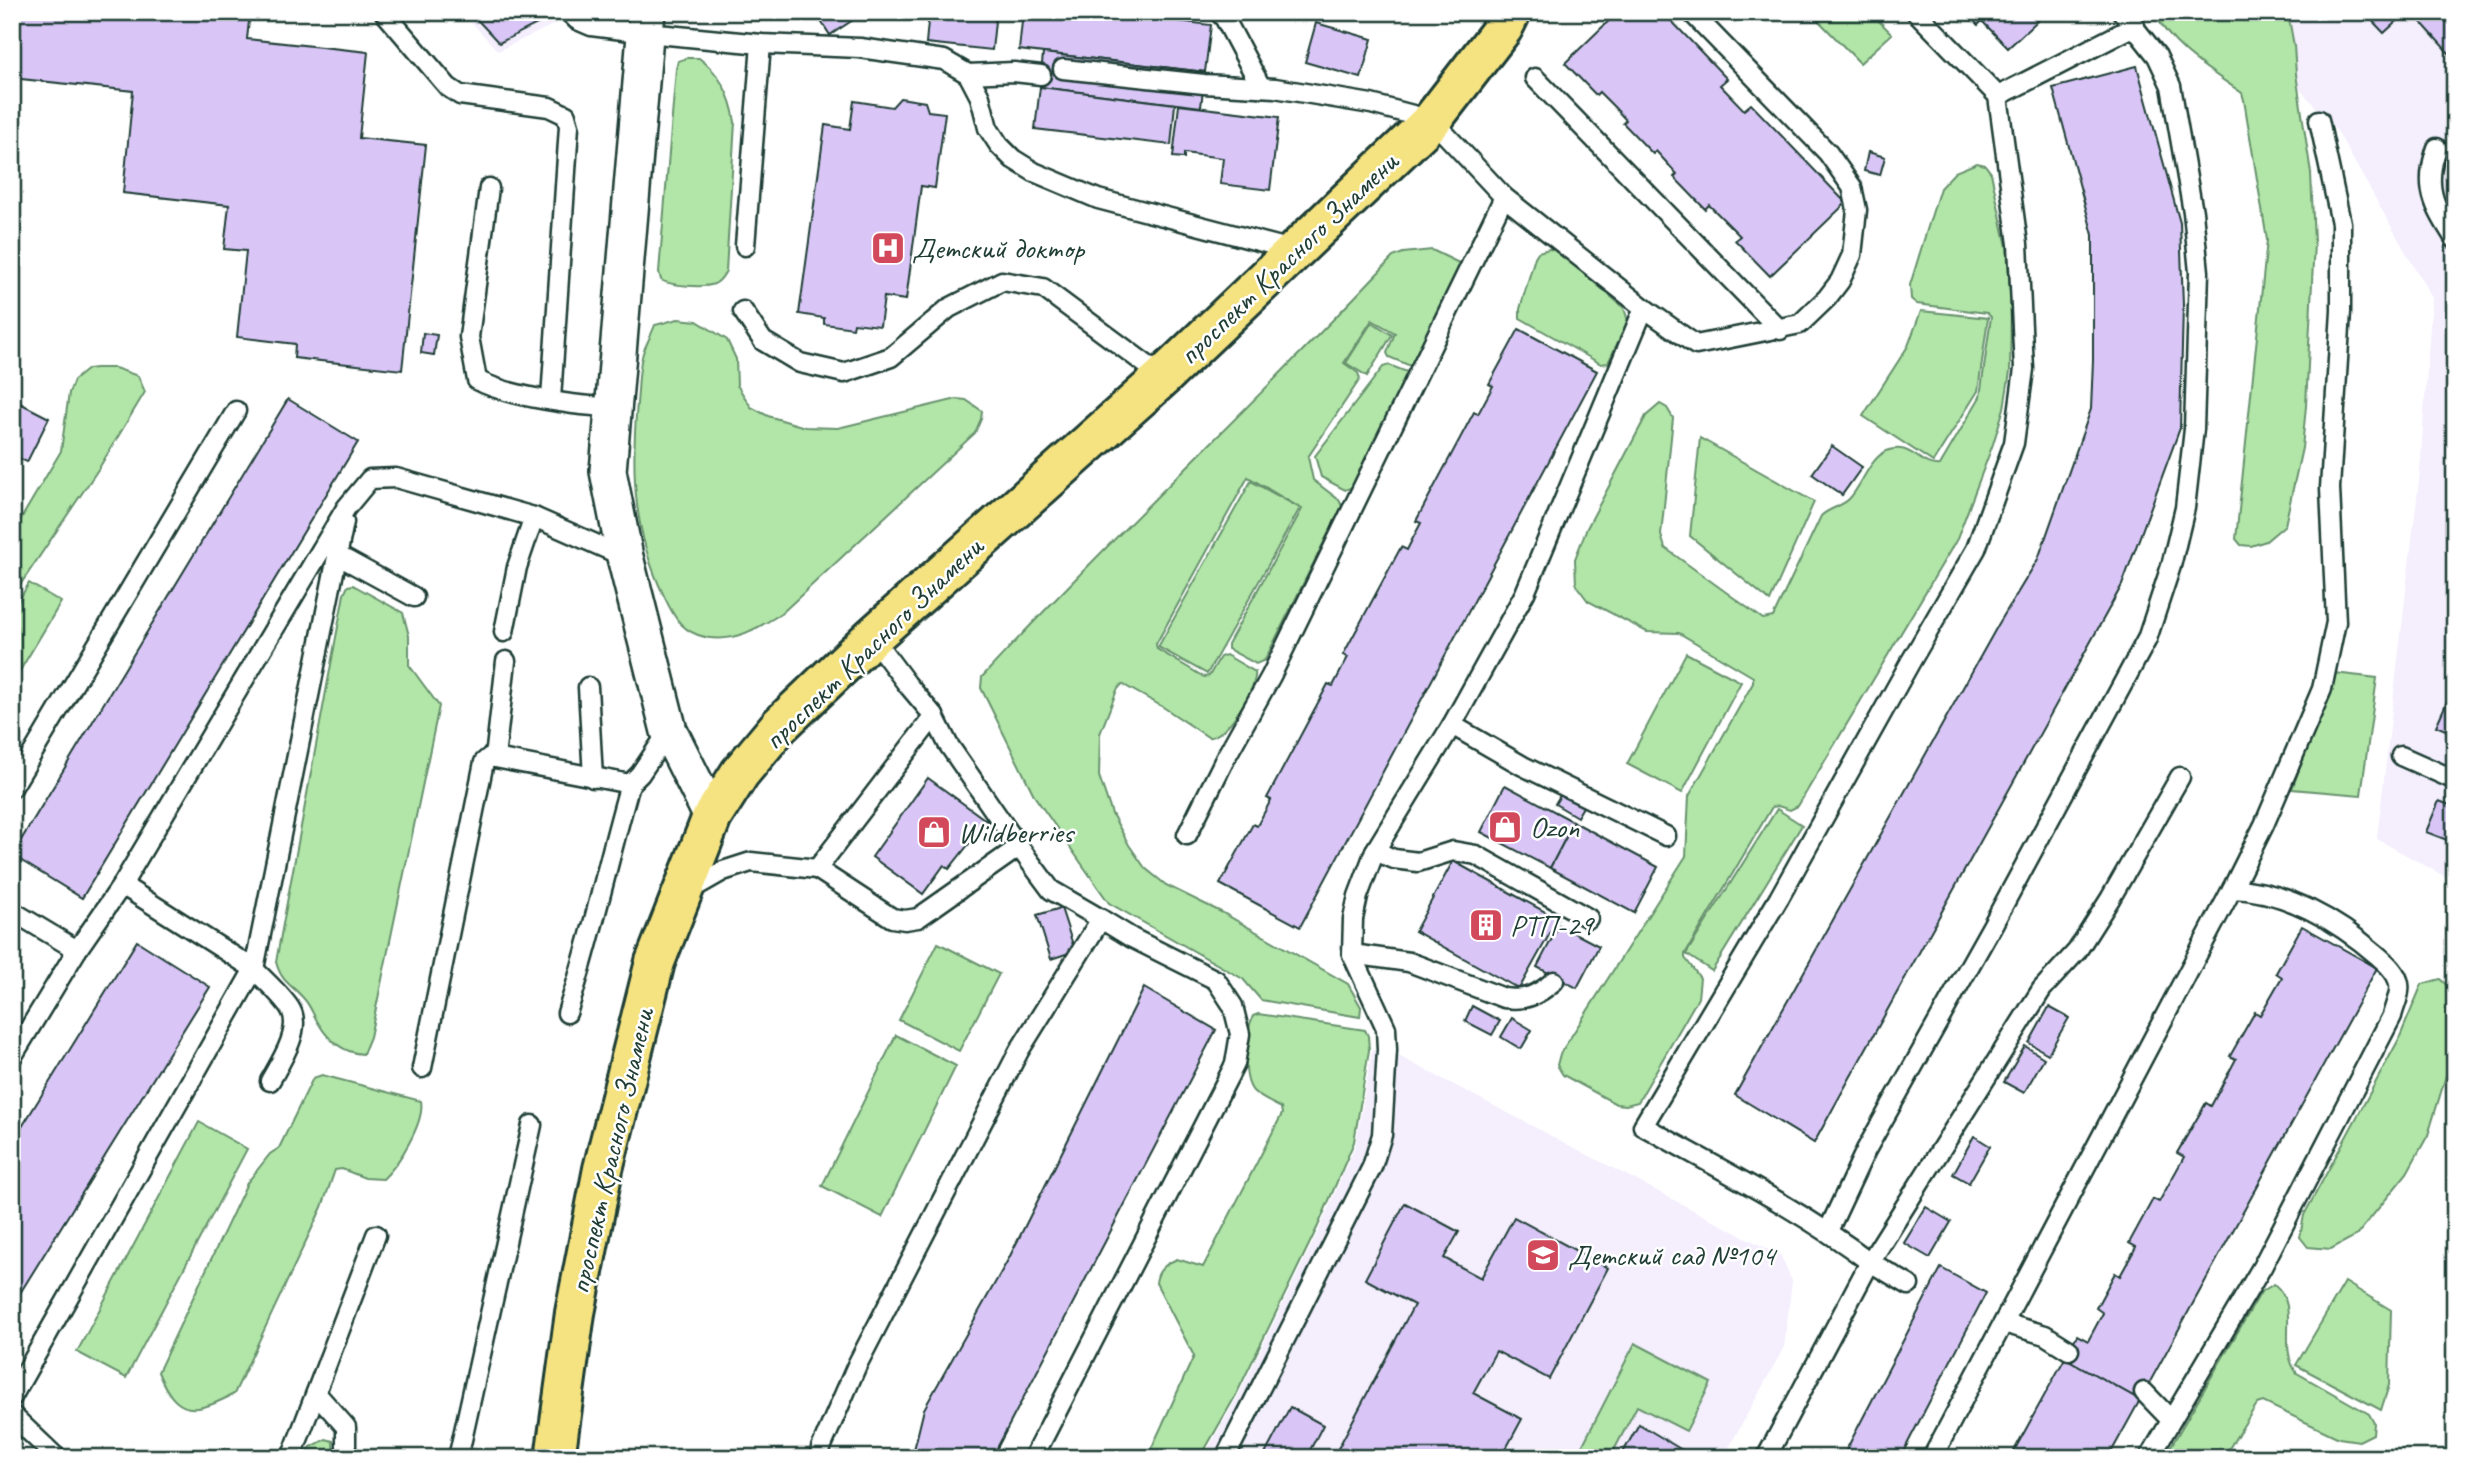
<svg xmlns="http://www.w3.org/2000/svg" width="2467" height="1470" font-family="Caveat,sans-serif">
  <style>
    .built { fill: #f4eefd }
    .green { fill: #b2e6a8; stroke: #68926e; stroke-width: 2 }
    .building { fill: #d9c6f7; stroke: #1f3d34; stroke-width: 2 }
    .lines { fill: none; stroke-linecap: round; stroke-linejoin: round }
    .lane-casing { stroke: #1f3d34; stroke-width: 23 }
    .street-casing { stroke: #1f3d34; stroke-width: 40 }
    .primary-casing { stroke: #1f3d34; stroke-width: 44 }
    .lane { stroke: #fff; stroke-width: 18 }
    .street { stroke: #fff; stroke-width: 35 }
    .primary { stroke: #f5e382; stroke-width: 38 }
    .labels { text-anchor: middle; stroke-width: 5; stroke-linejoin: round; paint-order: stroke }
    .poi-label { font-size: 30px; fill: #1f3d34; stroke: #fff; text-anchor: start }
    .street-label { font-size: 30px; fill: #1f3d34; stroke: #fff }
  </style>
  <rect width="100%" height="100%" fill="#fff"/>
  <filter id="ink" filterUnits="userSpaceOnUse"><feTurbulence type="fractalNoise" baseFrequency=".0143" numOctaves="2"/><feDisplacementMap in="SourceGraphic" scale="14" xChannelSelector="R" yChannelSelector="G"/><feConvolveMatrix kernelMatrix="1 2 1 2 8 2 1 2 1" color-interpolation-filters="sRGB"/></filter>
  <g filter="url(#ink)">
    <g class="built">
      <polygon points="462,12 580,12 498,51"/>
      <polygon points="2232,12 2455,12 2455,882 2377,839 2420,472 2432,298 2337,131"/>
      <polygon points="1372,1050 1387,1050 1781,1256 1792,1281 1784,1347 1723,1458 1203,1458 1238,1396 1320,1228 1356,1144"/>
    </g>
    <g class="green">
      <polygon points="1810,12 1870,12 1892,34 1860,63"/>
      <path d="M 2154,12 L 2284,12 L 2290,24 L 2294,46 L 2296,74 L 2311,173 L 2314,242 L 2306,406 L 2302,448 L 2285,525 L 2266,541 L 2251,546 L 2241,545 L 2236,539 L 2267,240 L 2244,100 L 2242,93 C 2211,71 2171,48 2154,12 Z"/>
      <path d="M 687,58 L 699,58 C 721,74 731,96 735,122 L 726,271 C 723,276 720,282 714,284 C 704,288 671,286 661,280 L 659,272 L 676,69 L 678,61 Z"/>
      <path d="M 1977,163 L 1985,165 L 1991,173 L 2007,247 L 2011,309 L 2010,372 L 2004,408 L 1993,444 L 1957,539 L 1798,806 L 1790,810 L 1778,806 L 1772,807 L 1685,954 L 1685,958 L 1700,978 L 1698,998 L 1638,1102 L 1626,1105 L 1616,1104 L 1563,1075 L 1557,1065 L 1560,1054 L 1686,856 L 1689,796 L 1753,683 L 1753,677 L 1679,633 L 1647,632 L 1588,601 L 1576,585 L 1575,559 L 1587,528 L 1646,416 L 1660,404 L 1667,408 L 1673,418 L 1661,535 L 1665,548 L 1763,619 L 1773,617 L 1821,516 C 1829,508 1841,507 1849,499 C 1865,483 1871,446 1901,449 C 1916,451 1923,467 1940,465 L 1980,397 L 1991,317 L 1987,313 L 1917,304 L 1911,299 L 1910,285 L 1940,188 L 1955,172 Z"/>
      <polygon points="1549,249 1557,250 1624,308 1628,321 1608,363 1601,364 1520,318 1520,309 1535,257 1538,252"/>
      <path d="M 1432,250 L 1461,264 L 1462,271 L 1413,367 L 1389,357 L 1387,353 L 1395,333 L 1372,320 L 1344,363 L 1358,373 L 1360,379 L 1308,457 L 1313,480 L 1339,500 L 1342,506 L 1265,660 L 1256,664 L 1228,649 L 1228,644 L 1302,509 L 1248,477 L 1156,644 L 1157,649 L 1204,677 L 1209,676 L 1220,657 L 1226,655 L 1255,672 C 1258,687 1225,740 1208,737 L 1163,707 L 1122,684 L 1117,690 L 1100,734 L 1099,776 L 1112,814 L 1129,845 L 1145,868 L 1166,885 L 1223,913 L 1348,984 L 1361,1007 L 1360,1017 L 1261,1000 L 1243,979 L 1109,903 L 1035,797 L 981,688 L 982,677 C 1115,533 1259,400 1393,257 L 1403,253 Z"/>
      <polygon points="1921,311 1988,318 1978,391 1933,462 1863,416 1908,346"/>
      <path d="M 678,319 L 697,321 L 727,340 L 736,359 L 737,385 L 751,407 L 768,416 L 805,427 L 838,428 L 957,399 L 966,400 L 982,411 L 981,419 L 975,433 L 782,613 C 757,629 729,646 698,635 C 679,628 672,613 664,596 C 633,532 631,472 637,403 C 639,386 638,366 644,350 C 648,341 652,333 655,325 Z"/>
      <polygon points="1372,322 1392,335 1367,376 1346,363"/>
      <polygon points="1389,365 1407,372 1410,377 1353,487 1345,490 1321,477 1315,456 1383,367"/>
      <polygon points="96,368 115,368 138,376 145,392 99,468 12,597 12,534 61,451 69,393 74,380 88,369"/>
      <polygon points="1700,438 1814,502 1770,601 1690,536"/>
      <polygon points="1251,481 1300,508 1207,674 1158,647"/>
      <polygon points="29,583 61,602 12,684 12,612"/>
      <path d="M 353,585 L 403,613 L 409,636 L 409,665 L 439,706 L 370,1037 L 363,1054 C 344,1053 328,1040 319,1024 C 314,1017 311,1007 305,1000 C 292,984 282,984 276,962 L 344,594 L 348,586 Z"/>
      <polygon points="1686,653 1741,682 1682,793 1627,764"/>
      <polygon points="2334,673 2377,678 2361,795 2292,789"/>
      <polygon points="1777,809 1802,825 1712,971 1686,954"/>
      <polygon points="938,943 999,974 959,1051 899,1020"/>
      <polygon points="2440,979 2453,991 2455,997 2455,1046 2428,1135 2407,1173 2357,1235 2331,1249 2308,1247 2300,1237 2304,1215 2399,1039 2422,984"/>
      <path d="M 1258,1014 L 1365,1030 L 1368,1036 L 1369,1050 L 1354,1142 L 1318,1226 L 1236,1395 L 1200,1458 L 1147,1458 L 1194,1356 L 1156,1283 C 1157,1270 1166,1264 1177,1259 L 1203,1267 L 1282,1114 L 1281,1108 C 1272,1103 1260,1098 1253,1091 C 1241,1077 1246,1031 1253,1016 Z"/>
      <polygon points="896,1035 956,1066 882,1217 822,1186"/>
      <path d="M 322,1075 L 421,1101 C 425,1122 399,1164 383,1179 L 365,1178 L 342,1169 L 335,1170 L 322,1207 L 234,1394 C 195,1414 177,1418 158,1372 L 247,1183 L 270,1154 L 279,1148 L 313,1078 Z"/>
      <polygon points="199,1122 247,1149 126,1378 77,1352"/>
      <polygon points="2345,1282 2391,1310 2389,1385 2381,1410 2296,1365"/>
      <path d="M 2274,1284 C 2302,1307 2276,1345 2297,1373 L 2369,1414 L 2374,1423 L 2373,1434 L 2359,1441 L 2339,1438 L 2263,1402 L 2257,1404 L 2223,1458 L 2164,1458 L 2261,1292 Z"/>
      <polygon points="1635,1343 1711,1383 1686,1431 1637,1406 1610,1458 1576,1458"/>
      <polygon points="326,1439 333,1441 334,1458 303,1458 311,1447"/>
    </g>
    <g class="building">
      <polygon points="12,12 250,12 247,39 368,52 359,138 426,145 402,370 294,358 295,344 237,337 246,251 224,249 229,205 123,193 133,91 12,78"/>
      <polygon points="470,12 561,12 499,43"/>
      <polygon points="815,12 865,12 830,35"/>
      <polygon points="929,12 996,12 992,50 926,43"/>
      <polygon points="1023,12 1102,12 1211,25 1205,72 1019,50"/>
      <polygon points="1618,12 1663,12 1727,79 1720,85 1744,110 1751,104 1846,203 1770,276 1735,240 1740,236 1709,205 1705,209 1674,177 1677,174 1656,151 1653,154 1623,123 1626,120 1613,106 1599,92 1596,95 1565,63"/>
      <polygon points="1965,12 2047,12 2008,48 1982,21 1978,25"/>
      <polygon points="2364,12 2407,12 2384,33"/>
      <polygon points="2412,12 2455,12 2455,59 2446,50"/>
      <polygon points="1316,23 1372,39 1361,78 1305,62"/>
      <polygon points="1043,53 1205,72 1201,107 1040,87"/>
      <polygon points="2137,66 2180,223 2183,305 2180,428 2122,585 1814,1143 1735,1095 1998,625 2038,559 2091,409 2093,360 2093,235 2053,88"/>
      <polygon points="1040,87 1175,104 1171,145 1035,129"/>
      <polygon points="900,98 925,102 928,111 945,113 935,188 921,186 906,300 884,297 880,326 854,323 853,328 824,324 824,318 799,314 825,125 850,129 854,101 892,107"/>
      <polygon points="1179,105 1279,117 1270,190 1220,184 1223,158 1184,153 1184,158 1173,157"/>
      <polygon points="1868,152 1885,157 1880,175 1864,171"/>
      <polygon points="1519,329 1597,371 1300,927 1220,884 1253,824 1257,826 1271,800 1267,798 1328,684 1333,686 1348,657 1343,655 1401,547 1407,550 1413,538 1421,523 1416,521 1474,412 1478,414 1493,386 1489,384"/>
      <polygon points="423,333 437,335 434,355 421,353"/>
      <polygon points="12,399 49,418 27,462 12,455"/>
      <polygon points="288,399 358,442 82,898 12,855"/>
      <polygon points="1832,446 1862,467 1842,495 1812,474"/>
      <polygon points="2455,684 2455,734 2436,726"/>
      <polygon points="928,778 987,821 949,869 944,865 923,894 872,857"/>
      <polygon points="1505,785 1574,822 1550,868 1481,832"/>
      <polygon points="1562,792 1584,805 1577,817 1555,804"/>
      <polygon points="2439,801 2455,807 2455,843 2426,832"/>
      <polygon points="1574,822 1658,867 1634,913 1550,868"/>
      <polygon points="1453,861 1558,919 1519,989 1415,931"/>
      <polygon points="1061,908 1075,951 1051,959 1037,915"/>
      <polygon points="1559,925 1599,946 1577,988 1537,967"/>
      <polygon points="2302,926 2377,968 2140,1400 2065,1358 2077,1335 2088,1341 2103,1313 2096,1308 2115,1273 2120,1276 2136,1247 2129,1243 2153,1199 2159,1202 2184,1157 2177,1153 2206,1103 2211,1106 2236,1059 2230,1056 2255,1012 2260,1015 2282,977 2276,973"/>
      <polygon points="137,941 210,987 12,1306 12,1143"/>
      <polygon points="1144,988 1216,1030 996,1450 994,1458 912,1458 924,1409 1009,1258"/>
      <polygon points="1472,1006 1500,1021 1492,1035 1465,1021"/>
      <polygon points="2049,1007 2069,1018 2048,1054 2029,1043"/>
      <polygon points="1512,1018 1532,1030 1521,1049 1501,1037"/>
      <polygon points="2025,1046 2044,1058 2024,1093 2004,1082"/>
      <polygon points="1974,1136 1990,1146 1969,1183 1953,1174"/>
      <polygon points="1405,1203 1459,1232 1444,1258 1481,1278 1514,1217 1608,1268 1549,1379 1496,1351 1473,1393 1522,1419 1501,1458 1333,1458 1414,1305 1365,1279"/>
      <polygon points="1926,1207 1951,1222 1930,1258 1904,1243"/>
      <polygon points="1941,1268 1986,1293 1900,1458 1842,1458"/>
      <polygon points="2065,1358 2140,1400 2108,1458 2010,1458"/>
      <polygon points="1290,1407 1323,1425 1309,1452 1320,1458 1263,1458"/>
      <polygon points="1639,1424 1682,1450 1677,1458 1620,1458"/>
    </g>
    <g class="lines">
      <g class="lane-casing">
        <g id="lane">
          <polyline points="384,12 448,87 460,95 549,107 566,115 569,126 551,399"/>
          <polyline points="569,12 577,20 591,26 647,33 761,44 860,48 944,60 968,74 980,97 988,128 999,145 1013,159 1034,172 1098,199 1296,251"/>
          <polyline points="1219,12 1225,19 1261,87"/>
          <polyline points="1063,69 1204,84 1275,88 1371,104 1432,120 1504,197 1644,308 1525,593 1452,725 1375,851 1358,896 1353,919 1352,954 1386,1028 1387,1050 1382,1135 1372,1167 1225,1458"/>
          <polyline points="968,74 1014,72 1041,75"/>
          <polyline points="1535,78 1780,330"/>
          <polyline points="1998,96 2135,26"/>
          <path d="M 2437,148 C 2423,187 2434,206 2455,239"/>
          <path d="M 489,188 L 469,337 L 477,380 C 506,396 580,407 614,407"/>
          <polyline points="745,246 761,44"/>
          <polyline points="1644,308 1696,345 1800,324 1827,298 1840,281 1852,255 1857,210 1852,187 1828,153 1691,12"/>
          <polyline points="743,311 763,341 800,363 844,373 891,357 949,308 1002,281 1043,288 1163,377"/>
          <polyline points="337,555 414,597"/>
          <polyline points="504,632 517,567 534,517"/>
          <polyline points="588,687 593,778"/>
          <polyline points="934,716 817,869 892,918 905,920 918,918 1019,847"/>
          <polyline points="1452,725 1523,766 1666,836"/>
          <polyline points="2401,756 2455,780"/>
          <polyline points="495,758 506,661"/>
          <polyline points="12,788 236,411"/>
          <polyline points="1187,835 1227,755 1271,676 1504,197"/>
          <polyline points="1375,851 1394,859 1418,862 1453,851 1476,855 1588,918"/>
          <polyline points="2232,889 2264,825 2322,689 2336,622 2330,488 2341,311 2341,223 2319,120"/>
          <polyline points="688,891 723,871 751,862 817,869"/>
          <polyline points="12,911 77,950 122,885 346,508 370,479 396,478 534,517 625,557"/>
          <path d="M 1352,954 L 1409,962 L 1504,998 C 1526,1001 1538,995 1554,981"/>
          <path d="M 567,1013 C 592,938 608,860 630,784"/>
          <polyline points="12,1057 77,950"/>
          <polyline points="422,1068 484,762 490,757 630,784 640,774 669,731"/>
          <path d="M 270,1081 C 280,1063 302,1030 291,1010 C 284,997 264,980 254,969 L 344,522"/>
          <polyline points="1828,1231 1866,1150 1992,926 2147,639 2171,566 2185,508 2194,429 2199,272 2193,212 2171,86 2157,56 2122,12"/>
          <polyline points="1909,1285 1870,1262 2042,989 2077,951 2110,899 2180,777"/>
          <polyline points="2004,1323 2045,1335 2069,1350"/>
          <polyline points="2144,1392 2171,1420"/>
          <polyline points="316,1393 346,1427 346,1458"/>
          <polyline points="12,1397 254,969 122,885"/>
          <polyline points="12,1415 57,1458"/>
          <polyline points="291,1458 376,1235"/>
          <polyline points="458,1458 532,1125"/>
          <polyline points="820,1458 821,1448 857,1365 1019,1051 1101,919 1051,890 1019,847 948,744 934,716 907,684 872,637"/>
          <polyline points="1033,1458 1235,1064 1240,1034 1233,1006 1216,980 1132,938 1101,919"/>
          <path d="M 1766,1458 L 1870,1262 C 1799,1209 1720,1169 1643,1126 L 1779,898 L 1911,661 L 1976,549 L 2014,443 L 2024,369 L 2018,244 L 1998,96 L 1916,12"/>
          <path d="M 1932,1458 L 2232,889 C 2285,890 2338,921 2377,955 C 2386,963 2397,972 2399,984 C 2401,993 2394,1007 2392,1016 L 2262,1267 L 2149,1458"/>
        </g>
      </g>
      <g class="street-casing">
        <polyline id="street" points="647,12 608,471 625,557 669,731 712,817"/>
      </g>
      <g class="primary-casing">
        <polyline id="primary" points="555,1458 575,1313 603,1169 655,962 712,817 740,773 780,725 872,637 1163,377 1432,120 1503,28 1511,12"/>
      </g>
      <use href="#lane" class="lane"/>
      <use href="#street" class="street"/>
      <use href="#primary" class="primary"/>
    </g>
  </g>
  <defs>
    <g id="hospital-square" transform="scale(1.75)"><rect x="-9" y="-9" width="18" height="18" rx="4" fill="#d1495b" stroke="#fff"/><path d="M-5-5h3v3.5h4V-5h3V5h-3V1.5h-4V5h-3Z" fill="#fff"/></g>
    <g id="shop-square" transform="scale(1.75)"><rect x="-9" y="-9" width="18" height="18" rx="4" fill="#d1495b" stroke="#fff"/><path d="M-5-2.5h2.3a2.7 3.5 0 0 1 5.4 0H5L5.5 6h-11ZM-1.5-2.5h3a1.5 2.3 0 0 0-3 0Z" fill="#fff"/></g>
    <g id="building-square" transform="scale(1.75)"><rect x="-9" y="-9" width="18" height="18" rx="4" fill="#d1495b" stroke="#fff"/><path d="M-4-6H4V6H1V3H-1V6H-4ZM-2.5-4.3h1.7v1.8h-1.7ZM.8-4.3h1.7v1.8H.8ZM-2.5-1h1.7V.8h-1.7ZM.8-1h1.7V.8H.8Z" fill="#fff"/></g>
    <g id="school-square" transform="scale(1.75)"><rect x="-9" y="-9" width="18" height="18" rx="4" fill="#d1495b" stroke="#fff"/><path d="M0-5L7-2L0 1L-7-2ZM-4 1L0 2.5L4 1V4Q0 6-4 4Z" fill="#fff"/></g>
  </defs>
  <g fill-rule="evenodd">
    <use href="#hospital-square" x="888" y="248"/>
    <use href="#shop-square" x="1505" y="827"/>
    <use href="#shop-square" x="934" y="832"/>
    <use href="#building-square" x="1486" y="925"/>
    <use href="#school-square" x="1543" y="1255"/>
  </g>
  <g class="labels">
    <g class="poi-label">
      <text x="912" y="258">Детский доктор</text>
      <text x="1530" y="837">Ozon</text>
      <text x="958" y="842">Wildberries</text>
      <text x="1510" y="935">РТП-29</text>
      <text x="1568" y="1265">Детский сад №104</text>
    </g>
    <g class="street-label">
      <text transform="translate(1288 258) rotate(-44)" y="10">проспект Красного Знамени</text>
      <text transform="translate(873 643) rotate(-44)" y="10">проспект Красного Знамени</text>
      <text transform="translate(611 1151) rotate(-77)" y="10">проспект Красного Знамени</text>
    </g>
  </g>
  <rect width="2467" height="1470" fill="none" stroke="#fff" stroke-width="42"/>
  <rect x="21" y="21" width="2425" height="1428" fill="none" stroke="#1f3d34" stroke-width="2.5" filter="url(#ink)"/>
</svg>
